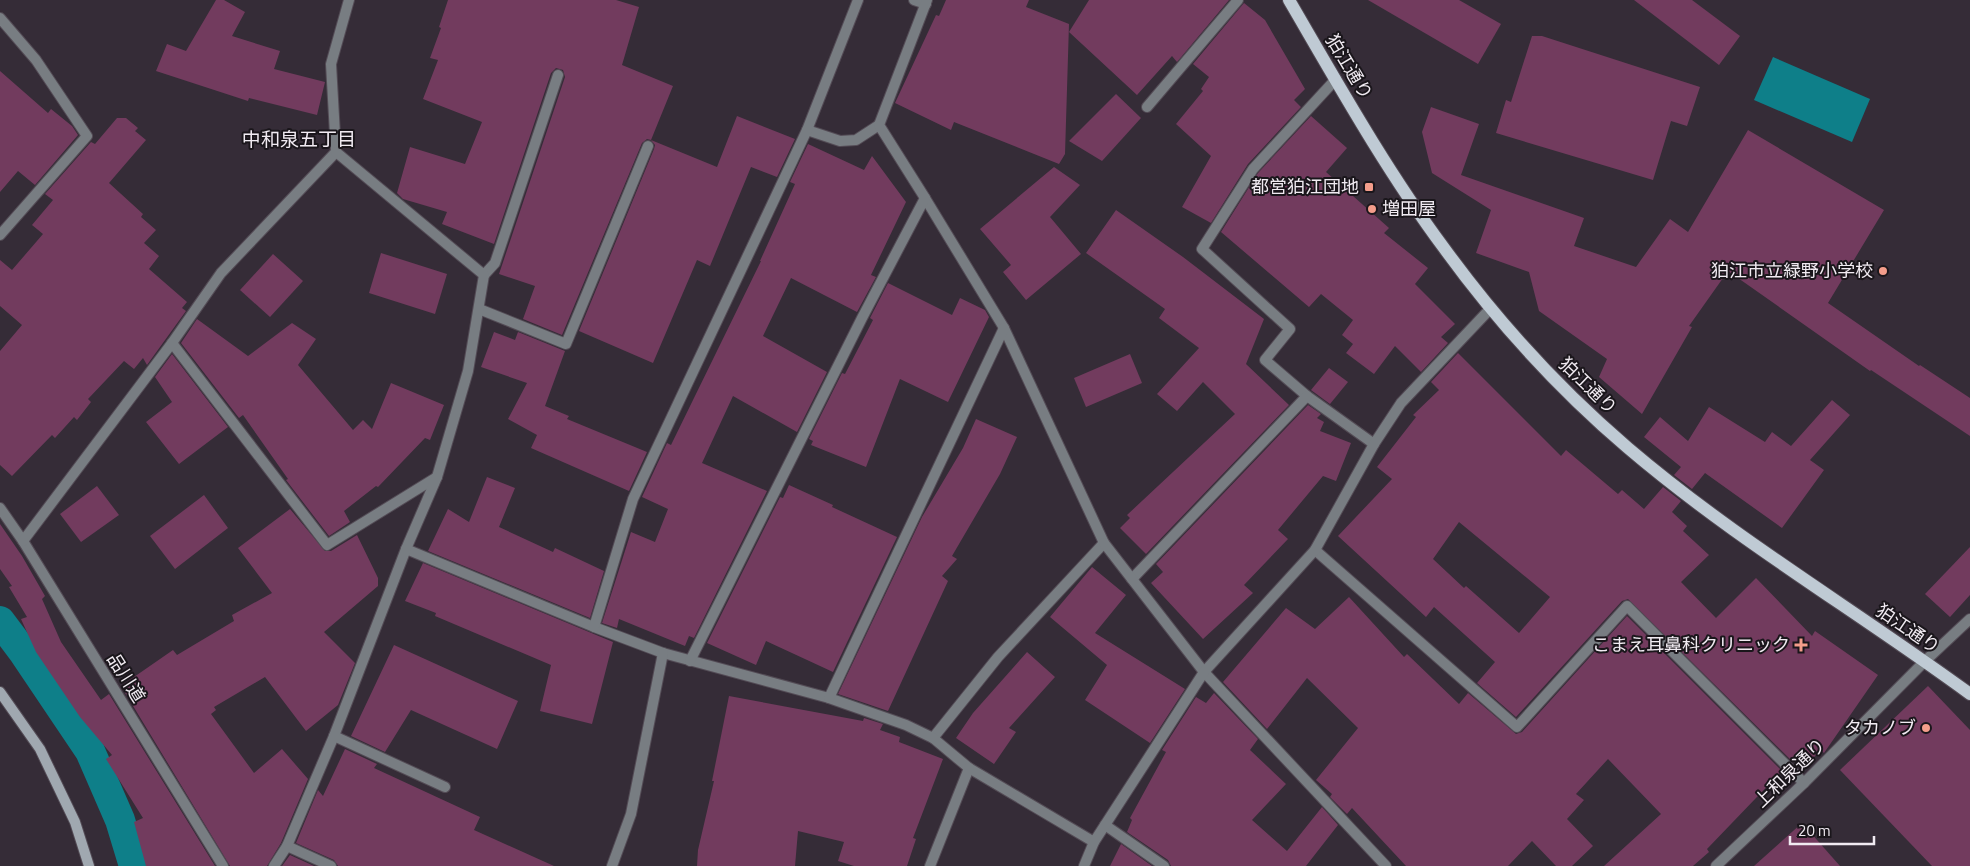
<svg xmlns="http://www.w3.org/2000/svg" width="1970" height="866" font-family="'Titillium Web','Noto Sans JP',sans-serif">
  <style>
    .water { fill: #0e7f89 }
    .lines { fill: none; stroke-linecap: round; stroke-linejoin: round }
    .canal { stroke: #0e7f89; stroke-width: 30 }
    .building { fill: #723b5e; fill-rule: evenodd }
    .lane-casing { stroke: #534b55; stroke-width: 12 }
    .street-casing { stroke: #534b55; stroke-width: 12 }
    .secondary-casing { stroke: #534b55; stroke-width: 12 }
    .primary-casing { stroke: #534b55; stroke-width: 14 }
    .lane { stroke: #787d82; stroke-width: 10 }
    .street { stroke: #787d82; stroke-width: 10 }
    .secondary { stroke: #a0a8b0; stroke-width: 10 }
    .primary { stroke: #bfcad4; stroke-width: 12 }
    .poi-dot { fill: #f49d8b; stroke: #1a161b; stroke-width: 2 }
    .labels { text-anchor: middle; stroke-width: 4; stroke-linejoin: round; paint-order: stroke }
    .street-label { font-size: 18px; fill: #f1ebf2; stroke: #1a161b }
    .poi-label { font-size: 18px; fill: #f1ebf2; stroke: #1a161b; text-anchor: end }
    .neighbourhood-label { font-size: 19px; fill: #f1ebf2; stroke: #1a161b }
  </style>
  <rect width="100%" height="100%" fill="#352c37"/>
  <polygon class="water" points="1773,57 1870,99 1852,142 1754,100"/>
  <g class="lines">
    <polyline class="canal" points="0,621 24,653 90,751 120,820 134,866"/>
  </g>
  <g class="building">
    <polygon points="216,0 224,0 245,12 232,36 280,51 274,69 325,82 317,115 249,98 248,101 156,71 167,44 186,51"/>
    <polygon points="448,0 616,0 639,7 622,65 673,86 651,140 647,139 642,143 562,335 523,319 535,286 499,274 565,77 563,70 556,68 551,73 494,244 442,224 447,212 403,199 397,193 410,147 465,164 482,122 423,99 438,60 430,58 441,28 439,27"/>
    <polygon points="946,0 1029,0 1026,7 1069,24 1065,154 1059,164 954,122 951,130 895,103 936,15 939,16"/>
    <polygon points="1089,0 1229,0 1177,62 1172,56 1137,95 1069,32"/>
    <polygon points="1368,0 1459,0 1501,24 1478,64"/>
    <polygon points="1634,0 1692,0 1740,36 1719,65"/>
    <polygon points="1244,3 1265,20 1305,89 1294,100 1301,107 1248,164 1211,223 1182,207 1211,156 1176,124 1203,91 1201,89 1209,77 1193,64"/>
    <polygon points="1532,36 1542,36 1700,87 1687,126 1671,121 1653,180 1496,133 1506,100 1511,102"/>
    <polygon points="0,71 48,113 51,109 72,126 78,135 35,185 18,171 0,192"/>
    <polygon points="1116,94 1141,118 1102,161 1069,141"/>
    <polygon points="1431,107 1479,124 1461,175 1584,218 1574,246 1636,267 1670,219 1688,232 1748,130 1884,210 1828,303 1919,366 1920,365 1970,398 1970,436 1871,370 1870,371 1728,271 1689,326 1692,327 1642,414 1599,377 1607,359 1539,311 1529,272 1476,253 1491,210 1432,173 1422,132"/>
    <polygon points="737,116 795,139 777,177 751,167 710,266 697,260 653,363 579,331 654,149 655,145 651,140 717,167"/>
    <polygon points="1311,116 1347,148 1326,172 1389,228 1384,233 1428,268 1415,284 1455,324 1441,337 1448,343 1421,372 1395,346 1374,374 1346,353 1353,344 1342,335 1353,320 1321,294 1309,307 1221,232 1258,173"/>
    <polygon points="117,118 126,118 138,128 135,131 146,140 109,183 143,214 141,217 156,230 144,243 159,256 149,269 187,302 182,308 186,311 147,365 143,358 134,369 124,361 88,399 91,402 77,420 74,417 55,438 52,435 12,476 0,465 0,351 22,325 0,306 0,260 12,270 43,234 32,225 53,200 45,194 91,142 95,144"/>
    <polygon points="808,144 864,170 872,156 906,202 871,275 876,277 857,312 791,278 763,336 827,372 797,432 733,396 702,463 767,491 694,638 689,636 685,646 619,619 617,628 602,623 631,532 655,542 668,509 642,497 667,443 671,445 761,261 760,261 795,184 790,182"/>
    <polygon points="1054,167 1080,185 1050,217 1081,254 1026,300 1003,272 1011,265 980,229"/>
    <polygon points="1116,210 1183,257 1264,319 1246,364 1289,405 1146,554 1120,528 1130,518 1127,515 1235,414 1203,382 1177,411 1157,394 1199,348 1159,318 1165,309 1086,253"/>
    <polygon points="381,253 447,274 435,314 369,293"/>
    <polygon points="273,254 303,281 270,317 240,290"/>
    <polygon points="888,283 952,315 960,298 985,310 989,317 948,402 900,379 866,467 811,445 813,441 809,439 842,373 845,374 873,320 870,318"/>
    <polygon points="197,319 248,356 292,323 316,339 298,365 353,430 363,420 372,429 391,383 444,405 430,440 425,438 378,487 376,486 344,511 350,522 329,536 286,480 288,479 243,415 239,418 181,343"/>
    <polygon points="494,332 515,340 518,332 565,351 545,406 569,416 567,419 647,452 629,491 531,448 537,435 508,419 527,383 481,367"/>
    <path d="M 1458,353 L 1561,456 L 1566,450 L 1618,494 L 1622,490 L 1644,509 L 1663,487 L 1681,501 L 1672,512 L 1687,526 L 1683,531 L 1709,555 L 1681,582 L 1716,618 L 1756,578 L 1812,636 L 1815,631 L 1878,675 L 1824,753 L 1821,750 L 1809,762 L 1799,753 L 1792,761 L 1628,599 L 1622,601 L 1516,717 L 1477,683 L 1495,662 L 1434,607 L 1426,617 L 1338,536 L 1392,479 L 1377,467 L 1416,417 L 1413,415 L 1439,390 L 1431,382 ZM 1459,522 L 1550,597 L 1519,633 L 1466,586 L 1464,588 L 1433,559 Z"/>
    <polygon points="172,354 228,427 179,464 146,422 172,402 155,377"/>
    <polygon points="1130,354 1142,383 1086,407 1074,378"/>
    <polygon points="1329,368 1348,382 1330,404 1311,390"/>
    <polygon points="1832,400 1850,415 1810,460 1824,470 1782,528 1705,473 1692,489 1674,475 1681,467 1644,437 1660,417 1688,441 1709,407 1765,442 1772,432 1791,446"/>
    <polygon points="1308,405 1321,414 1317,418 1324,422 1320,431 1351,443 1336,481 1323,476 1278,530 1288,539 1244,585 1253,593 1203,639 1151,583 1163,572 1156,564"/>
    <polygon points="976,419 1017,437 1000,474 952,556 957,559 942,576 948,581 888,711 838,694 922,517 963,448"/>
    <polygon points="487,477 515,488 499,527 553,552 555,548 604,571 590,618 428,551 448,509 469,522"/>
    <polygon points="789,485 833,505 832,507 897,537 833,672 766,641 756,665 707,643 780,497 783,498"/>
    <polygon points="97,486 119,515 81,542 60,514"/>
    <polygon points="204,495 228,528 175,569 150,536"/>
    <polygon points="290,509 325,551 331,551 357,535 378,578 378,586 324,632 355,663 338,705 306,731 265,677 214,707 216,710 211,714 254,773 282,749 308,779 281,843 267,866 230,866 121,686 173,650 177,655 234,621 232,615 272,593 238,548"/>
    <polygon points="0,524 22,556 45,596 42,599 61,642 101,700 109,694 215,866 146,866 134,822 143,818 106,759 112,755 80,717 36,652 21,619 27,617 9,587 12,586 0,569"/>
    <polygon points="1970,547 1970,595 1950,617 1925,594"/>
    <polygon points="423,563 613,642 592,724 540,711 551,665 435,616 436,613 405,601"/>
    <polygon points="1092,567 1126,595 1095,633 1185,689 1150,743 1085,700 1107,665 1050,617"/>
    <polygon points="1349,597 1404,657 1407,654 1459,704 1468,693 1516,734 1522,732 1627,616 1782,771 1707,849 1709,852 1693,866 1604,866 1661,814 1608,759 1576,794 1584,800 1567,819 1593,846 1572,866 1556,866 1532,841 1508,866 1406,866 1352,808 1347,814 1330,797 1332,794 1316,780 1358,728 1307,678 1267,729 1223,682 1286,608 1315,629"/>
    <polygon points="394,645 518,701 497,749 411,710 385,752 351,736"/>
    <polygon points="1027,652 1055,677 1009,728 1016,732 994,764 956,738 973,713"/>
    <polygon points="1928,686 1970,730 1970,866 1932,866 1840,770"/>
    <polygon points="1214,693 1258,739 1250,750 1286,784 1252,820 1287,851 1322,807 1338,825 1306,866 1171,866 1168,860 1127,832 1132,820 1130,818 1166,752 1162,750 1196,697 1206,703"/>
    <polygon points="729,696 863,721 864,718 883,724 880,730 900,737 899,742 943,759 913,838 916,839 907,866 854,866 838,861 844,842 798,831 795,866 697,866 698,850 714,781 712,781"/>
    <polygon points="345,749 377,764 374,768 480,817 474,830 554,866 338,866 334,860 296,843 318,790 323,796"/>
    <polygon points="1802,823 1840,866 1754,866"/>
    <polygon points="1121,844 1152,866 1110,866"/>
    <polygon points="290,855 314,866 282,866"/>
  </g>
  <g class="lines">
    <g class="lane-casing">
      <g id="lane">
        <polyline points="0,18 36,60 87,136 0,235"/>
        <polyline points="1336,79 1253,169 1202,249 1290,329 1265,360 1307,396 1374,444"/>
        <polyline points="1147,107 1238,0"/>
        <polyline points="807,130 840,141 856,140 879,125"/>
        <polyline points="484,275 495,263 558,75"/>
        <polyline points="479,309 566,344 648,146"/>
        <polyline points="172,343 327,545 437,477"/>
        <polyline points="1132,579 1307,396"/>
        <polyline points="334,736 445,787"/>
        <polyline points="1105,825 1164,866"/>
      </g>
    </g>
    <g class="street-casing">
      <g id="street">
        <polyline points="914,0 926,4"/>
        <polyline points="925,198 1004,328 1104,543 998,657 933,738"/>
        <polyline points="0,508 23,541 223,866"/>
        <polyline points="23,541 172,343 221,273 336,152 331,64 349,0"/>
        <polyline points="1104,543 1204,672 1386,866"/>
        <polyline points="406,549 594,627 663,653 829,698 906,725 933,738 969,768 1094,842"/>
        <polyline points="1315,550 1517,727 1627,606 1804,783"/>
        <polyline points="594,627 633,499 807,130 858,0"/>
        <polyline points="690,661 862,318 925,198 879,125 927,0"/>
        <polyline points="829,698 1004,328"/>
        <polyline points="287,846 331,866"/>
        <polyline points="274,866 287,846 334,736 406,549 437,477 468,371 484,275 336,152"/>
        <polyline points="612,866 631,814 663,653"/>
        <polyline points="930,866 969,768"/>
        <polyline points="1084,866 1094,842 1204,672 1315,550 1374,444 1401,403 1490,309"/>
        <polyline points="1716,866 1804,783 1925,661 1970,619"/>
      </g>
    </g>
    <g class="secondary-casing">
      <polyline id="secondary" points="0,692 40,749 75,822 89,866"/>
    </g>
    <g class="primary-casing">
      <path id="primary" d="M 1289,0 C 1338,84 1386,170 1444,248 C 1497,321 1559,389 1628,448 C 1736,540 1857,611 1970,694"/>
    </g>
    <use href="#lane" class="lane"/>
    <use href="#street" class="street"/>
    <use href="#secondary" class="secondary"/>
    <use href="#primary" class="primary"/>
  </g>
  <g class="poi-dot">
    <rect x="1364" y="182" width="10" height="10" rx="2.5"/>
    <circle cx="1372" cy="209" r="5"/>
    <circle cx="1883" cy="271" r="5"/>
    <path d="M1798.5 637.5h5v5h5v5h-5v5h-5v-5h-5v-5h5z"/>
    <circle cx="1926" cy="728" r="5"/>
  </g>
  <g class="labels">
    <g class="street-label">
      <text transform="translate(1349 67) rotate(59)" y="6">狛江通り</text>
      <text transform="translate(1588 386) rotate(44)" y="6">狛江通り</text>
      <text transform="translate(1908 629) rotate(34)" y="6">狛江通り</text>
      <text transform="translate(126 678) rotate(58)" y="6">品川道</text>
      <text transform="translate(1790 773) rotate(-44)" y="6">上和泉通り</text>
    </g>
    <g class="poi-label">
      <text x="1359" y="193">都営狛江団地</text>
      <text x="1382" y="215" text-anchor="start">増田屋</text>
      <text x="1873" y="277">狛江市立緑野小学校</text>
      <text x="1790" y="651">こまえ耳鼻科クリニック</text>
      <text x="1916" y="734">タカノブ</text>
    </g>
    <g class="neighbourhood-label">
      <text x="299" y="146">中和泉五丁目</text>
    </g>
  </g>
  <path d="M1790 836v8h84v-8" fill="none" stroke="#f1ebf2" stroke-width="2.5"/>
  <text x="1798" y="836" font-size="15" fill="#f1ebf2" stroke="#1a161b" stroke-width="4" paint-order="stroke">20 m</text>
</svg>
